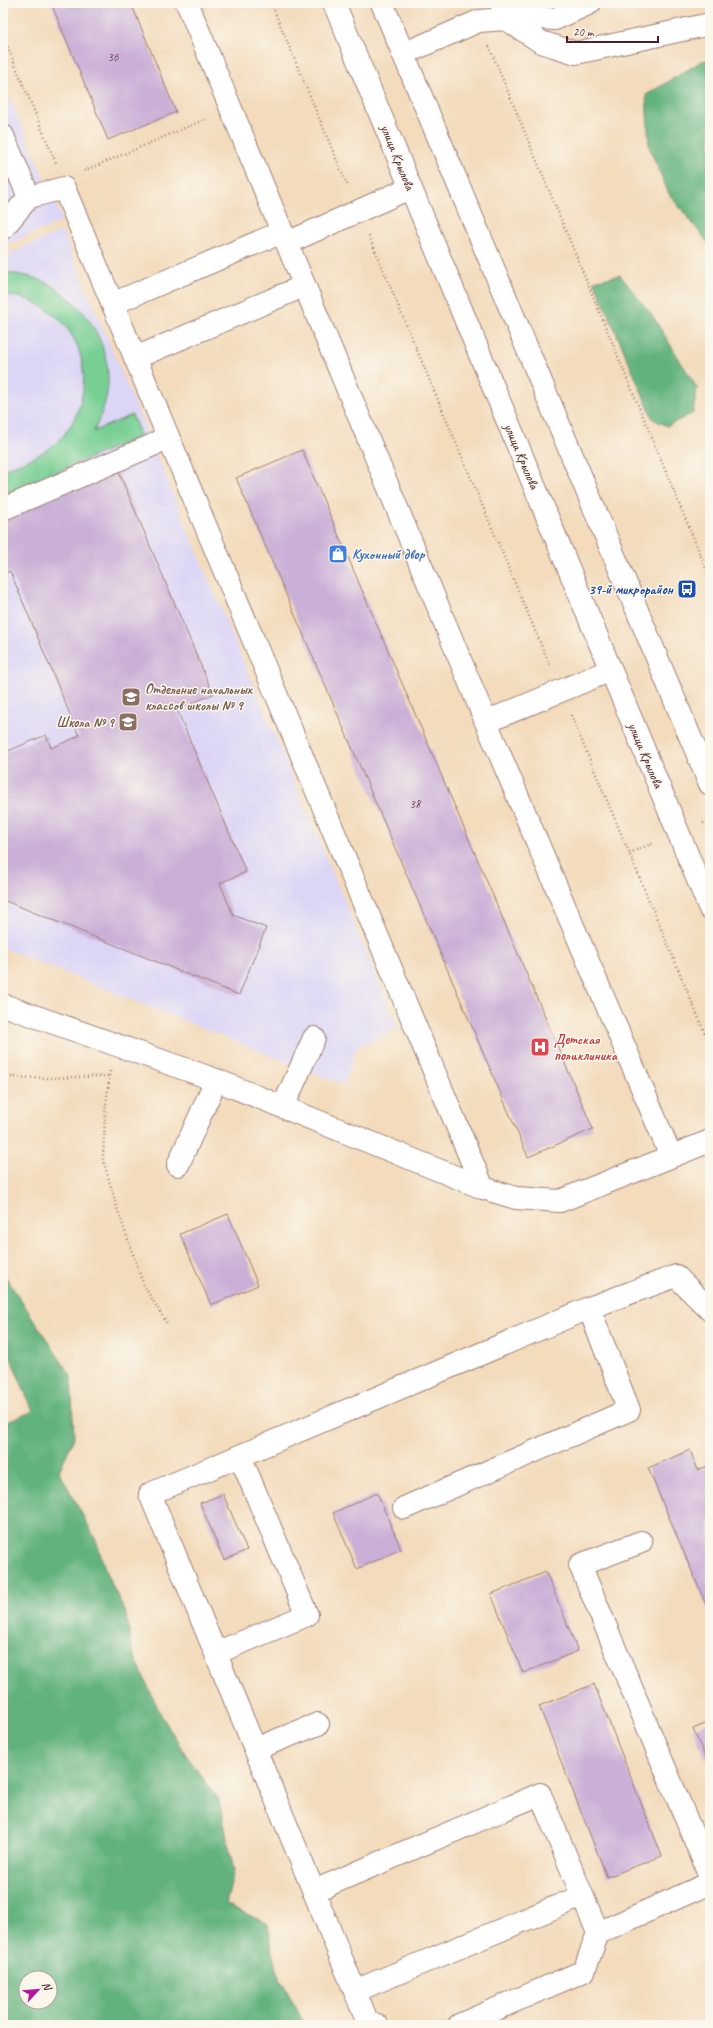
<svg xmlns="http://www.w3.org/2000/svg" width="713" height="2028" font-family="Caveat,sans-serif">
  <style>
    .built { fill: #dcd6f6 }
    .green { fill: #78cf94; stroke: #617760 }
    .forest { fill: #62b27e; stroke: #566854; fill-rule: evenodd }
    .building { fill: #cab0d7 }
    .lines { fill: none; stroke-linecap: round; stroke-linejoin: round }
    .minor-casing { stroke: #9e7d74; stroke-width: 24 }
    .major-casing { stroke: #9e7d74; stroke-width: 24 }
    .path { stroke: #9e7d74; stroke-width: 2.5; stroke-dasharray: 1 3; stroke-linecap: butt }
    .minor { stroke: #fff; stroke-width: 22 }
    .major { stroke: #fff; stroke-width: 22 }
    .labels { text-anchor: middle; stroke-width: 3; stroke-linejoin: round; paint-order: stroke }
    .number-label { font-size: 12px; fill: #6a4356 }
    .street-label { font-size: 14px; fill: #4a1f2b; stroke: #fbf7ec }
    .shop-label { font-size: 14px; font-weight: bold; fill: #366cbe; stroke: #fbf7ec; text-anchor: start }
    .transit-label { font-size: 14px; font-weight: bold; fill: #164399; stroke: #fbf7ec; text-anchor: end }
    .education-label { font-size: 14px; font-weight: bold; fill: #785e54; stroke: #fbf7ec; text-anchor: start }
    .health-label { font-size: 14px; font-weight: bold; fill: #be3a42; stroke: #fbf7ec; text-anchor: start }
  </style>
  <rect width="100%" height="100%" fill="#fbf7ec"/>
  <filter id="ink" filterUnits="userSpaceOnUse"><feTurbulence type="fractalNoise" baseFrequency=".025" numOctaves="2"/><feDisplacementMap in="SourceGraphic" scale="8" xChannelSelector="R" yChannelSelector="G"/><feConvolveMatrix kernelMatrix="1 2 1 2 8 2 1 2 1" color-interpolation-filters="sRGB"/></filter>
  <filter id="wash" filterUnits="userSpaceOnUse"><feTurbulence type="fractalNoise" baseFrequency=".012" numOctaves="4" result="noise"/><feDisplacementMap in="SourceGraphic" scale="16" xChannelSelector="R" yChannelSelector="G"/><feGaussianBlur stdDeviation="0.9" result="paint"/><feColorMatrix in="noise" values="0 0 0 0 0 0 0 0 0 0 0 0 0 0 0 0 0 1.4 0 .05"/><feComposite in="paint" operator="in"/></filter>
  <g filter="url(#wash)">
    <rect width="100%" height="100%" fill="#f3dbbc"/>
    <g class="built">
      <polygon points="3,84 63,221 3,246"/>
      <polygon points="62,231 398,1028 357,1047 344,1085 3,948 3,256"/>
    </g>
    <path class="green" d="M 3,272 C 18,274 33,276 47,283 C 87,304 114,348 107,394 C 104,407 100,419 94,431 L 132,415 L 141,436 L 3,495 L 3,470 C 24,461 48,454 63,436 C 98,394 88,326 35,303 C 25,298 14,296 3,295 Z"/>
    <g class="forest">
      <polygon points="710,60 710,245 669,194 649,147 646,95 702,61"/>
      <polygon points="620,275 652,315 697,388 693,413 667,426 653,419 594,281"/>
      <path d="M 3,1273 L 71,1376 L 74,1438 L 59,1471 L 96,1540 L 107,1575 L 125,1611 L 133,1653 L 160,1713 L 186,1755 L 219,1800 L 234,1871 L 226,1904 L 268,1924 L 276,1970 L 305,2025 L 3,2025 L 3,1424 L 33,1411 L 3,1340 ZM 26,1978 L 50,1978 L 50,2002 L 26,2002 Z"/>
    </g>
    <g id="blocks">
      <g class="building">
        <polygon points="51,3 131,3 176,112 108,140"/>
        <polygon points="3,170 9,183 3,185"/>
        <polygon points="302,450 593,1129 528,1157 236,478"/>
        <polygon points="117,468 213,694 177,710 246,872 220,883 233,915 266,928 239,995 3,900 3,753 46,735 51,748 79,736 10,571 3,574 3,516"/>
        <polygon points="228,1214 258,1285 211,1305 180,1234"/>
        <polygon points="690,1450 698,1470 710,1465 710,1614 648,1468"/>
        <polygon points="377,1493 401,1549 357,1569 333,1513"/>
        <polygon points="223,1494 247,1550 224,1560 200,1503"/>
        <polygon points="546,1572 578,1651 523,1673 491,1594"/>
        <polygon points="594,1684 662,1856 607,1877 539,1706"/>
        <polygon points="710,1722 710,1768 693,1729"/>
      </g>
    </g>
  </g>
  <g filter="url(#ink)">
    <use href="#blocks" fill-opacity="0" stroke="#9e7d74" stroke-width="1"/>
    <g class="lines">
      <g class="minor-casing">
        <g id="minor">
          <polyline points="187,3 486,722 671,1156"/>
          <polyline points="501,3 506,19 522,17 555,19 590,3"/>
          <polyline points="403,54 479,21 506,19 541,42 576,53 710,24"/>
          <polyline points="3,136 29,197"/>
          <polyline points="3,228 29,197 64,188 483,1188"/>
          <polyline points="287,243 410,188"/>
          <polyline points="112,304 282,232"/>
          <polyline points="135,358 304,286"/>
          <polyline points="3,509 153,445 167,436"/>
          <polyline points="486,722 611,670"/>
          <polyline points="3,1005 216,1080 483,1188 516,1198 560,1201 710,1141"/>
          <polyline points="283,1107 314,1038"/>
          <polyline points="178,1165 216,1080"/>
          <polyline points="404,1508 629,1410 589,1308"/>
          <polyline points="641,1542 580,1565 710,1876"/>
          <polyline points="216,1653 307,1615 240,1456"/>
          <polyline points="255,1749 318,1724"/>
          <polyline points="314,1891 540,1794 598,1933"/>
          <polyline points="355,1991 582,1896"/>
          <polyline points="377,2025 368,2023 150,1494 589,1308 676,1276 710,1310"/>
          <polyline points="459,2025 584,1971 598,1933 710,1883"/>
        </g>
      </g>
      <g class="major-casing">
        <g id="major">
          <polyline points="334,3 710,909"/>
          <polyline points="382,3 710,784"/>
        </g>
      </g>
      <g class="path">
        <polyline points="271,3 348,187"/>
        <polyline points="3,36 56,163"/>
        <polyline points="489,46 710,578"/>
        <polyline points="84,171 206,119"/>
        <polyline points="369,236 550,666"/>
        <polyline points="571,715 710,1045"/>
        <polyline points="703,823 710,820"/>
        <polyline points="629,853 654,843"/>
        <polyline points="3,975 10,978"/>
        <polyline points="110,1071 105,1114 103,1159 117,1208 144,1286 168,1325"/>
        <polyline points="3,1077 48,1078 109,1076"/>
      </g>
      <use href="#minor" class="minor"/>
      <use href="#major" class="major"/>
    </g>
  </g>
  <defs>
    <g id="shop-square" transform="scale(1)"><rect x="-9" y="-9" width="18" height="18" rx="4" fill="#3f7fe0" stroke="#fbf7ec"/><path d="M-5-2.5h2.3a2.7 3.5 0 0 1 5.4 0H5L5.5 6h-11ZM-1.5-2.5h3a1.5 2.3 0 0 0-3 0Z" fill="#fff"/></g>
    <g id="bus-square" transform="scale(1)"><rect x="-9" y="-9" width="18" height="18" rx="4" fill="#1a4fb4" stroke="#fbf7ec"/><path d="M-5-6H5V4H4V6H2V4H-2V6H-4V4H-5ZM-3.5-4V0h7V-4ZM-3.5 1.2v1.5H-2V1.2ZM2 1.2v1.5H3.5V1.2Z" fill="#fff"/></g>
    <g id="school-square" transform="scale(1)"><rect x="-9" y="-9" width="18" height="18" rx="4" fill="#8d6e63" stroke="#fbf7ec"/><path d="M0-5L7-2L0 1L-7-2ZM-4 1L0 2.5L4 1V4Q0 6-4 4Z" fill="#fff"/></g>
    <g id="hospital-square" transform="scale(1)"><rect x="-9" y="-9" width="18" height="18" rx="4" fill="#e0444e" stroke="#fbf7ec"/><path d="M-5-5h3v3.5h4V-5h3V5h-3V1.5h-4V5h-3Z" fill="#fff"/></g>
  </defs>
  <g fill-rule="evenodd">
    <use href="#shop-square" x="338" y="554"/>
    <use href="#bus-square" x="687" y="589"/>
    <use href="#school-square" x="131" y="697"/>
    <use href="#school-square" x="128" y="722"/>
    <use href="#hospital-square" x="540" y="1047"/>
  </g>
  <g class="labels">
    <g class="number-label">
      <text x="113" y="61">36</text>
      <text x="415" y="808">38</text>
    </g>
    <g class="street-label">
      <text transform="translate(398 157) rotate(68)" y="5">улица Крылова</text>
      <text transform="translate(522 456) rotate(67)" y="5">улица Крылова</text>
      <text transform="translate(646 755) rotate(67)" y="5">улица Крылова</text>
    </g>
    <g class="shop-label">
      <text x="352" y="559">Кухонный двор</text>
    </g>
    <g class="transit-label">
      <text x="673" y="594">39-й микрорайон</text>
    </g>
    <g class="education-label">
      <text x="145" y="694">Отделение начальных<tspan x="145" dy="16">классов школы № 9</tspan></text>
      <text x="114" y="727" text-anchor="end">Школа № 9</text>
    </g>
    <g class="health-label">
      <text x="554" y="1044">Детская<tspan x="554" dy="16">поликлиника</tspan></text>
    </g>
  </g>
  <rect width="713" height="2028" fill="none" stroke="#fbf7ec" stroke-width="16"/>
  <g transform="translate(38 1990) rotate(64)"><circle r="19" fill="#fbf7ec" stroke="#b4a19f"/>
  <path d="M0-3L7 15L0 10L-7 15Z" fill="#b5179e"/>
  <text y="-6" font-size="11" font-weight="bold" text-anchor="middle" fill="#4a1f2b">N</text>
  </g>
  <path d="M567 36v6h91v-6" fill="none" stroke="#4a1f2b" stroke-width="2"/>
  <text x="573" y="36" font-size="12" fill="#4a1f2b" stroke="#fbf7ec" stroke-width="3" paint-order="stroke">20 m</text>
</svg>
